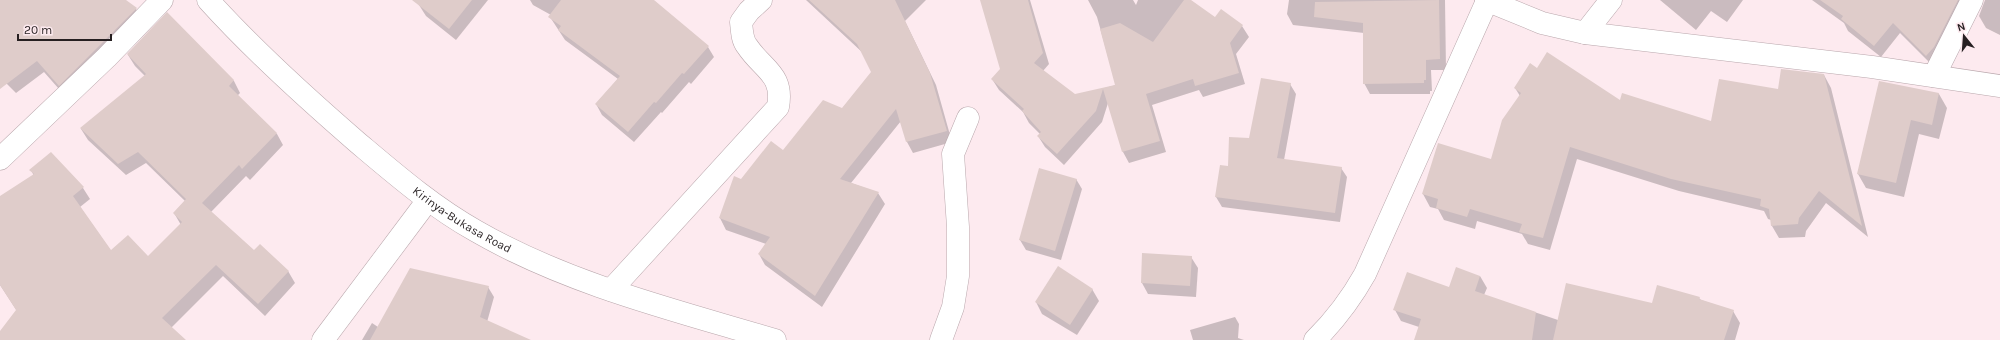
<svg xmlns="http://www.w3.org/2000/svg" width="2000" height="340" font-family="Karla,sans-serif">
  <style>
    .shadow { fill: #0003 }
    .building { fill: #dfccca }
    .lines { fill: none; stroke-linecap: round; stroke-linejoin: round }
    .minor-casing { stroke: #b9a7ac; stroke-width: 23 }
    .minor { stroke: #fff; stroke-width: 22 }
    .labels { text-anchor: middle; stroke-width: 4; stroke-linejoin: round; paint-order: stroke }
    .street-label { font-size: 12px; fill: #261f21; stroke: #fdeaef }
  </style>
  <rect width="100%" height="100%" fill="#fdeaef"/>
  <g class="shadow">
    <polygon points="0,0 124,0 136,9 142,20 66,97 44,72 16,93 0,77"/>
    <polygon points="423,0 488,0 456,40 426,16 419,5"/>
    <polygon points="530,0 653,0 708,47 714,57 691,84 689,82 662,113 661,112 634,142 602,115 596,104 618,79 565,40 550,17 551,15 533,5"/>
    <polygon points="806,0 926,0 905,21 936,85 952,142 913,153 907,142 901,121 851,183 878,193 885,204 822,307 765,265 759,254 766,244 726,230 720,218 735,178 742,180 842,109 872,72 863,53"/>
    <polygon points="981,0 1030,0 1049,64 1043,71 1075,96 1116,85 1097,17 1088,0 1133,0 1136,5 1138,0 1190,0 1216,19 1242,26 1249,37 1236,54 1245,84 1203,97 1199,90 1152,105 1166,152 1129,163 1123,152 1108,103 1102,122 1064,165 1045,147 1038,136 1040,134 1029,123 1023,112 999,90 992,79 1001,69"/>
    <polygon points="1289,0 1445,0 1446,70 1431,70 1432,91 1430,91 1430,94 1370,94 1364,83 1364,33 1293,25 1287,14"/>
    <polygon points="1660,0 1743,0 1727,22 1711,11 1696,30"/>
    <polygon points="1812,0 1974,0 1933,66 1900,33 1881,57 1848,31 1844,23"/>
    <polygon points="1985,0 2000,0 2000,35 1986,28 1979,16"/>
    <polygon points="167,14 234,81 240,93 237,96 277,134 283,145 250,180 246,176 211,212 254,251 288,271 295,283 265,316 223,276 171,328 185,340 3,340 0,332 17,311 0,285 0,197 34,176 31,170 83,188 90,199 80,207 111,251 148,257 181,225 174,213 185,201 146,163 126,175 88,140 81,129 145,76 135,66 128,55"/>
    <polygon points="1537,69 1620,101 1711,122 1779,90 1824,75 1831,88 1868,237 1826,203 1806,231 1805,237 1779,238 1772,226 1771,220 1768,219 1764,211 1679,191 1577,159 1550,250 1528,244 1522,234 1477,221 1475,229 1444,220 1438,209 1430,207 1423,194 1492,160 1520,96 1515,88"/>
    <polygon points="1880,82 1939,94 1947,108 1939,139 1919,134 1904,197 1866,188 1858,174"/>
    <polygon points="1290,84 1296,94 1284,160 1341,168 1347,177 1340,222 1222,207 1216,197 1228,167"/>
    <polygon points="1076,179 1082,189 1061,260 1026,250 1020,240"/>
    <polygon points="1191,257 1198,268 1196,297 1148,294 1142,283"/>
    <polygon points="1480,276 1487,288 1484,295 1558,320 1699,298 1701,300 1733,311 1740,323 1735,340 1415,340 1419,327 1401,321 1395,310"/>
    <polygon points="488,287 494,297 482,340 362,340 372,323 378,327"/>
    <polygon points="1092,289 1099,301 1077,335 1042,314 1036,302"/>
    <polygon points="1235,317 1239,324 1238,338 1244,340 1193,340 1190,330"/>
  </g>
  <g class="building">
    <polygon points="0,0 126,0 137,8 59,86 37,61 0,89"/>
    <polygon points="412,0 472,0 449,29"/>
    <polygon points="561,0 654,0 709,46 684,74 682,73 656,103 654,102 628,132 595,104 620,76 558,30 561,26 548,17"/>
    <polygon points="809,0 895,0 930,73 947,131 906,142 896,109 840,179 879,192 815,296 758,254 770,237 719,218 734,176 741,179 771,141 783,150 823,100 842,108 871,72 857,44"/>
    <polygon points="980,0 1028,0 1043,53 1034,63 1075,94 1115,85 1100,29 1120,23 1153,42 1184,0 1191,0 1215,17 1221,9 1243,25 1230,43 1239,73 1195,86 1193,79 1146,94 1160,141 1122,152 1103,89 1096,111 1057,154 1037,136 1041,132 1022,111 1024,109 991,79 1000,69"/>
    <polygon points="1439,0 1440,59 1426,60 1426,80 1424,80 1424,83 1363,84 1363,23 1314,17 1315,2"/>
    <polygon points="1820,0 1958,0 1934,47 1926,56 1893,23 1874,46 1841,19 1843,16"/>
    <polygon points="167,12 234,80 229,86 277,133 242,169 239,165 202,203 254,250 260,244 289,271 258,304 216,265 162,318 186,340 0,340 0,331 16,310 0,285 0,196 34,174 29,170 51,152 84,187 73,196 111,250 128,235 148,256 182,222 173,213 186,199 138,152 118,164 80,128 146,74 127,54"/>
    <polygon points="1547,52 1620,100 1622,93 1711,121 1719,79 1778,89 1781,69 1824,74 1862,226 1819,191 1799,218 1798,224 1771,226 1769,209 1760,206 1761,199 1671,179 1570,147 1543,238 1519,232 1522,224 1470,209 1467,217 1436,208 1438,199 1422,194 1438,143 1491,159 1502,120 1521,93 1514,88 1530,63 1537,68"/>
    <polygon points="1261,78 1291,83 1277,158 1342,167 1335,213 1215,197 1220,165 1228,166 1229,137 1249,138"/>
    <polygon points="1879,81 1939,93 1932,125 1911,120 1896,183 1857,174"/>
    <polygon points="1039,168 1077,179 1055,251 1019,240"/>
    <polygon points="1142,253 1192,256 1190,286 1141,283"/>
    <polygon points="1058,266 1093,289 1070,325 1035,302"/>
    <polygon points="1456,267 1480,276 1475,291 1536,312 1532,340 1414,340 1421,319 1393,310 1407,272 1449,287"/>
    <polygon points="410,268 489,286 480,317 531,340 370,340"/>
    <polygon points="1566,283 1652,303 1657,285 1700,297 1699,299 1734,310 1724,340 1553,340"/>
  </g>
  <g class="lines">
    <g class="minor-casing">
      <g id="minor">
        <path id="s1" d="M 208,0 C 254,51 305,97 357,142 C 395,174 433,207 476,231 C 568,284 674,310 775,340"/>
        <polyline points="1486,0 1542,23 1585,33 1872,67 2000,86"/>
        <polyline points="1585,33 1611,0"/>
        <polyline points="1934,76 1972,0"/>
        <polyline points="0,159 107,57 162,0"/>
        <path d="M 611,290 L 778,107 C 784,74 763,70 747,46 C 742,40 742,31 741,22 L 749,11 L 761,0"/>
        <polyline points="323,340 428,200"/>
        <polyline points="941,340 953,307 958,276 958,227 953,154 968,118"/>
        <path d="M 1315,340 C 1335,320 1351,299 1365,274 L 1487,1"/>
      </g>
    </g>
    <use href="#minor" class="minor"/>
  </g>
  <g class="labels">
    <g class="street-label">
      <text dy="4" stroke="none"><textPath href="#s1" startOffset="337">Kirinya-Bukasa Road</textPath></text>
    </g>
  </g>
  <g transform="translate(1964 36) rotate(343)" stroke="#fdeaef" stroke-width="3" paint-order="stroke">
  <path d="M0-3L7 15L0 10L-7 15Z" fill="#261f21"/>
  <text y="-6" font-size="11" font-weight="bold" text-anchor="middle" fill="#261f21">N</text>
  </g>
  <path d="M18 34v6h93v-6" fill="none" stroke="#261f21" stroke-width="2"/>
  <text x="24" y="34" font-size="12" fill="#261f21" stroke="#fdeaef" stroke-width="3" paint-order="stroke">20 m</text>
</svg>
